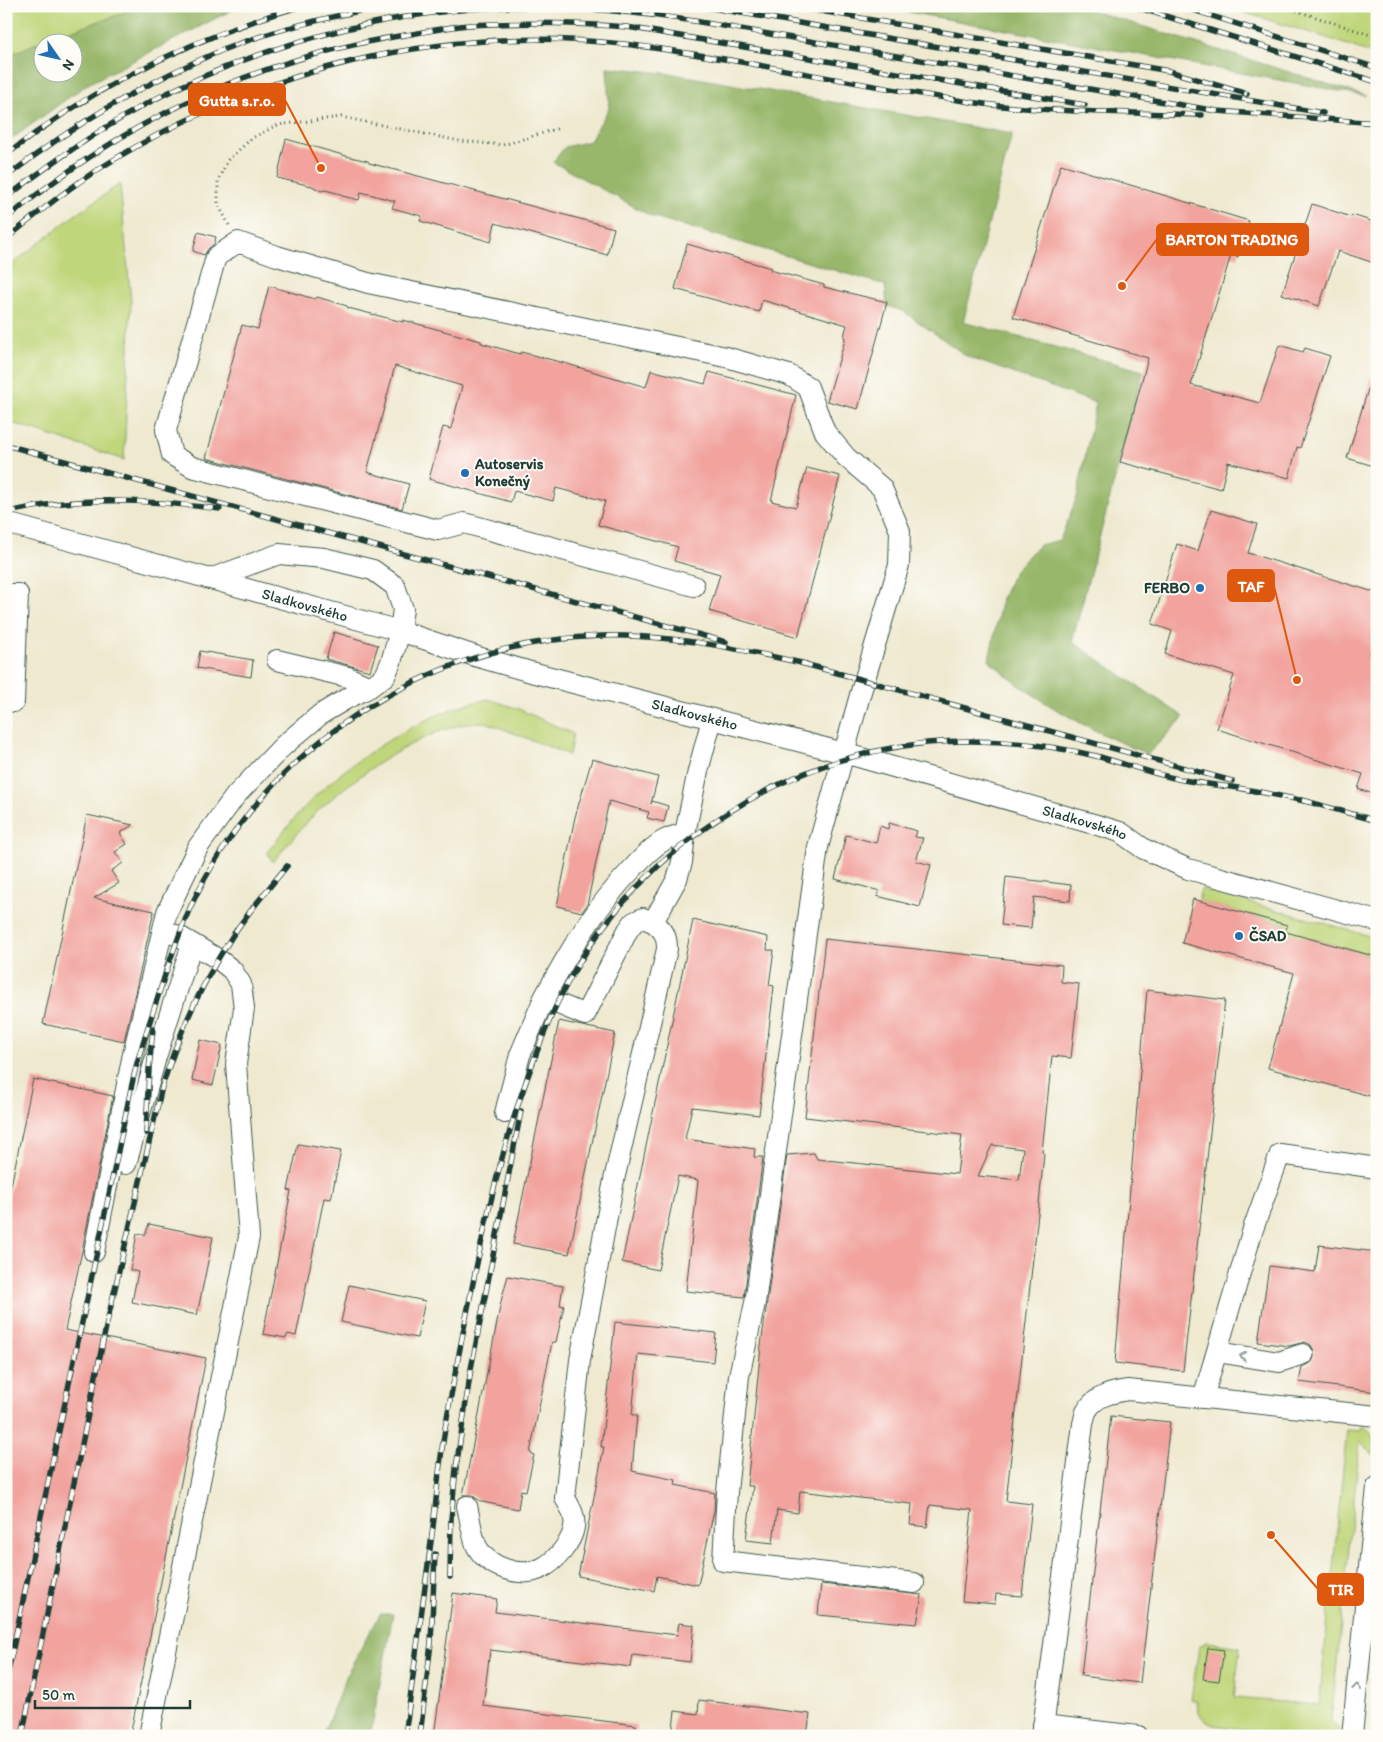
<svg xmlns="http://www.w3.org/2000/svg" width="1383" height="1742" font-family="Itim,sans-serif">
  <style>
    .green { fill: #c0d67a; stroke: #708a57 }
    .forest { fill: #98b76a; stroke: #5c7a4f; fill-rule: evenodd }
    .building { fill: #f2a39e; fill-rule: evenodd }
    .lines { fill: none; stroke-linecap: round; stroke-linejoin: round }
    .minor-casing { stroke: #3e574b; stroke-width: 22 }
    .path { stroke: #3e574b; stroke-width: 3; stroke-dasharray: 1 4; stroke-linecap: butt }
    .minor { stroke: #fff; stroke-width: 20 }
    .rail-casing { stroke: #1f3d34; stroke-width: 5.5 }
    .rail { stroke: #fdfcf7; stroke-width: 4; stroke-dasharray: 11; stroke-linecap: butt }
    .oneway { stroke: #8f9e9a }
    .poi-dot { fill: #1f6fb2; stroke: #fdfcf7; stroke-width: 2 }
    .labels { text-anchor: middle; stroke-width: 4; stroke-linejoin: round; paint-order: stroke }
    .poi-label { font-size: 15px; font-weight: bold; fill: #1f3d34; stroke: #fdfcf7; text-anchor: start }
    .street-label { font-size: 15px; fill: #1f3d34; stroke: #fdfcf7 }
    .leader { fill: none; stroke: #de580e; stroke-width: 2 }
    .callout-dot { fill: #de580e; stroke: #fdfcf7; stroke-width: 2 }
    .callout { fill: #de580e; stroke: #de580e; stroke-width: 2 }
    .callout-label { font-size: 16px; text-anchor: middle; font-weight: bold; fill: #fff }
  </style>
  <rect width="100%" height="100%" fill="#fdfcf7"/>
  <filter id="ink" filterUnits="userSpaceOnUse"><feTurbulence type="fractalNoise" baseFrequency=".02" numOctaves="2"/><feDisplacementMap in="SourceGraphic" scale="10" xChannelSelector="R" yChannelSelector="G"/><feConvolveMatrix kernelMatrix="1 2 1 2 8 2 1 2 1" color-interpolation-filters="sRGB"/></filter>
  <filter id="wash" filterUnits="userSpaceOnUse"><feTurbulence type="fractalNoise" baseFrequency=".0096" numOctaves="4" result="noise"/><feDisplacementMap in="SourceGraphic" scale="20" xChannelSelector="R" yChannelSelector="G"/><feGaussianBlur stdDeviation="1.12" result="paint"/><feColorMatrix in="noise" values="0 0 0 0 0 0 0 0 0 0 0 0 0 0 0 0 0 1.4 0 .05"/><feComposite in="paint" operator="in"/></filter>
  <g filter="url(#wash)">
    <rect width="100%" height="100%" fill="#efe9d0"/>
    <g class="green">
      <polygon points="17,6 134,6 121,14 39,42 6,57 6,12"/>
      <polygon points="1223,6 1353,6 1377,13 1377,55 1318,35"/>
      <polygon points="120,184 131,302 124,460 19,425 6,423 6,269 71,218"/>
      <path d="M 488,699 L 519,709 L 573,734 L 569,755 L 486,722 C 438,720 365,769 330,800 C 309,818 291,840 273,862 L 267,852 C 286,829 304,805 326,786 C 363,754 408,726 454,708 C 465,704 477,702 488,699 Z"/>
      <polygon points="1201,889 1377,938 1377,957 1305,937 1303,939 1285,933 1287,925 1198,901"/>
      <path d="M 1362,1426 C 1376,1432 1374,1441 1373,1455 L 1360,1441 L 1331,1720 L 1341,1732 L 1340,1736 L 1291,1736 L 1213,1725 C 1201,1720 1198,1713 1197,1701 L 1191,1699 L 1199,1647 L 1207,1642 L 1240,1647 L 1234,1698 L 1319,1705 L 1347,1430 L 1360,1431 Z"/>
    </g>
    <g class="forest">
      <path d="M 135,6 L 246,6 L 232,10 L 86,85 L 6,143 L 6,57 L 39,42 L 121,14 ZM 42,42 L 72,42 L 72,72 L 42,72 Z"/>
      <polygon points="876,6 1077,6 1366,96"/>
      <path d="M 607,67 L 674,74 L 1012,134 L 963,322 L 1143,371 L 1072,642 L 1184,717 L 1148,754 C 1105,737 1062,715 1025,689 C 1012,681 1001,670 989,660 L 1002,598 L 1016,569 L 1039,545 L 1060,540 L 1077,497 L 1096,403 L 968,357 L 903,311 L 887,306 L 885,285 L 651,216 L 553,162 L 565,147 L 590,141 L 609,108 Z"/>
      <polygon points="380,1614 393,1614 370,1736 320,1736 323,1734 349,1670"/>
    </g>
    <g id="blocks">
      <g class="building">
        <polygon points="286,139 350,157 368,161 369,163 614,228 607,255 495,223 491,242 420,221 422,216 392,208 395,201 361,192 359,200 342,196 341,194 325,190 321,191 312,186 277,178"/>
        <polygon points="1061,164 1249,221 1238,257 1231,255 1191,385 1260,403 1279,345 1303,352 1305,348 1330,356 1300,448 1297,447 1289,478 1228,462 1221,489 1120,462 1148,358 1013,317"/>
        <polygon points="1312,204 1351,217 1352,215 1377,223 1377,264 1338,251 1319,306 1282,294"/>
        <polygon points="198,232 216,237 214,244 209,248 204,255 193,251"/>
        <polygon points="687,244 771,268 770,270 824,285 824,287 887,302 858,409 827,401 845,340 844,336 847,325 762,300 759,312 675,289"/>
        <polygon points="269,286 315,299 317,297 347,306 348,308 403,322 403,320 481,341 481,343 520,354 521,352 564,363 646,387 651,370 705,384 709,372 796,395 771,501 796,507 807,468 840,476 798,637 709,611 720,574 674,561 678,547 598,525 605,501 556,488 553,501 514,491 511,502 429,479 443,427 451,429 462,386 395,366 367,472 409,484 402,509 206,458 242,325 258,329"/>
        <polygon points="1373,373 1377,373 1377,467 1347,458"/>
        <polygon points="1211,510 1257,524 1248,553 1377,593 1377,632 1369,656 1377,657 1377,795 1358,789 1363,774 1217,729 1234,675 1165,654 1172,631 1152,624 1177,544 1198,551"/>
        <polygon points="334,632 378,645 370,671 326,659"/>
        <polygon points="200,651 253,660 251,677 197,668"/>
        <polygon points="592,759 658,777 651,804 652,801 668,806 664,822 647,818 649,812 609,801 587,905 582,912 557,906 575,817"/>
        <polygon points="87,815 133,825 120,833 127,844 115,852 123,863 111,871 119,883 94,898 154,911 124,1041 43,1024"/>
        <polygon points="889,823 917,831 915,837 923,838 916,861 931,865 920,907 877,896 880,891 835,879 846,835 876,843 880,826 888,829"/>
        <polygon points="1006,877 1071,885 1070,901 1034,897 1031,928 1001,925"/>
        <polygon points="1193,899 1287,925 1286,932 1377,957 1377,1098 1268,1068 1294,973 1182,943"/>
        <polygon points="693,920 768,937 767,950 774,950 769,985 774,986 759,1115 692,1107 685,1139 755,1149 754,1157 763,1157 744,1297 686,1291 698,1180 678,1176 658,1270 622,1262"/>
        <path d="M 825,939 L 1062,965 L 1061,982 L 1079,984 L 1071,1058 L 1052,1056 L 1042,1152 L 1044,1154 L 1038,1214 L 1006,1501 L 1032,1504 L 1022,1596 L 996,1594 L 995,1604 L 962,1601 L 972,1510 L 930,1505 L 927,1527 L 910,1525 L 912,1504 L 800,1491 L 798,1513 L 777,1510 L 773,1543 L 746,1540 L 753,1486 L 747,1486 L 761,1346 L 787,1155 L 814,1153 L 817,1159 L 957,1174 L 962,1135 L 805,1117 ZM 992,1145 L 1023,1149 L 1019,1180 L 978,1176 Z"/>
        <polygon points="1147,990 1225,1000 1183,1371 1115,1363"/>
        <polygon points="559,1021 615,1033 569,1254 513,1244"/>
        <polygon points="200,1040 222,1045 213,1085 192,1080"/>
        <polygon points="33,1079 113,1096 82,1251 65,1330 206,1358 130,1736 6,1736 6,1210"/>
        <polygon points="298,1144 341,1151 331,1199 324,1198 296,1336 288,1334 286,1338 263,1334 291,1191 288,1190"/>
        <polygon points="149,1224 213,1237 197,1315 132,1302 138,1272 130,1270 137,1234 145,1235"/>
        <polygon points="1319,1245 1377,1252 1377,1392 1299,1382 1302,1367 1312,1362 1314,1357 1314,1351 1311,1345 1305,1342 1289,1346 1258,1342 1269,1266 1315,1272"/>
        <polygon points="508,1276 563,1286 560,1305 564,1306 556,1342 552,1342 530,1453 534,1455 526,1491 521,1490 518,1509 482,1502 471,1495 463,1495 502,1297"/>
        <polygon points="349,1285 425,1301 417,1338 341,1322"/>
        <polygon points="615,1322 716,1333 713,1362 638,1354 632,1415 637,1415 632,1471 676,1480 675,1485 715,1493 714,1511 698,1585 657,1576 654,1591 578,1576 604,1447 601,1447"/>
        <polygon points="1111,1416 1170,1422 1140,1683 1081,1676"/>
        <polygon points="821,1584 922,1595 917,1624 818,1615"/>
        <polygon points="453,1593 497,1599 495,1612 677,1635 679,1623 694,1625 690,1662 633,1655 631,1667 490,1650 483,1706 636,1725 635,1736 434,1736"/>
        <polygon points="1208,1648 1224,1650 1219,1681 1203,1679"/>
        <polygon points="699,1700 810,1714 807,1736 672,1736 675,1711 698,1714"/>
      </g>
    </g>
  </g>
  <g filter="url(#ink)">
    <use href="#blocks" fill-opacity="0" stroke="#3e574b" stroke-width="1"/>
    <g class="lines">
      <g class="minor-casing">
        <g id="minor">
          <path id="s1" d="M 6,523 L 400,631 L 478,657 L 531,672 L 844,753 L 1097,825 L 1120,832 L 1144,849 L 1188,869 L 1377,921"/>
          <polyline points="694,586 464,523 438,530 192,467 172,455 166,430 216,257 238,242 277,256 368,283 726,357 789,375 808,387 825,432 846,457 882,488 900,531 899,565 860,695 818,847 755,1303 739,1376 727,1492 723,1561 914,1583"/>
          <polyline points="6,594 18,594 14,702"/>
          <polyline points="277,660 348,677 370,687"/>
          <path d="M 544,998 C 569,951 595,908 632,869 C 641,859 651,848 663,841 C 670,837 677,835 685,833"/>
          <polyline points="505,1113 520,1055 544,998 585,1015 628,930 634,922 643,918 653,922"/>
          <polyline points="126,1164 156,1057 192,944"/>
          <polyline points="94,1252 133,1054 167,912 198,847 236,795 283,746 321,714 346,699 370,687 385,676 391,662 400,631 403,609 395,586 373,570 324,558 279,554 210,579"/>
          <polyline points="1217,1352 1279,1362 1303,1354"/>
          <polyline points="1203,1398 1253,1229 1280,1154 1377,1168"/>
          <path d="M 467,1506 C 470,1518 472,1537 477,1547 C 488,1567 521,1579 542,1568 C 556,1561 572,1542 574,1527 C 576,1516 570,1507 565,1498 L 580,1360 L 614,1180 L 667,949 C 667,936 664,930 653,922 L 677,879 L 682,862 L 685,833 L 698,771 L 712,719"/>
          <polyline points="1043,1725 1138,1736"/>
          <polyline points="149,1736 249,1237 236,1064 244,1008 241,984 232,970 218,959 179,936 163,931"/>
          <path d="M 1042,1736 L 1083,1424 C 1084,1420 1085,1415 1086,1412 C 1094,1396 1113,1392 1128,1390 L 1377,1416"/>
          <polyline points="1352,1736 1377,1487"/>
        </g>
      </g>
      <g class="path">
        <polyline points="1282,6 1377,37"/>
        <polyline points="6,7 8,6"/>
        <polyline points="229,225 218,204 218,180 228,160 252,138 278,125 341,117 460,141 503,145 560,128"/>
        <polyline points="1195,900 1196,896"/>
        <polyline points="1019,1736 1021,1727"/>
      </g>
      <use href="#minor" class="minor"/>
      <g class="rail-casing">
        <g id="rail">
          <polyline points="700,6 1323,113"/>
          <polyline points="791,6 1169,71 1247,94"/>
          <polyline points="1133,6 1377,82"/>
          <polyline points="1180,6 1377,68"/>
          <path d="M 6,155 C 95,85 192,38 301,6"/>
          <path d="M 6,177 C 73,125 147,81 225,49 C 275,29 330,17 383,6"/>
          <path d="M 6,198 C 61,155 120,114 184,85 C 289,37 406,8 521,7 C 580,6 636,12 694,21 L 1217,111 L 1377,123"/>
          <path d="M 6,219 C 124,121 254,59 405,35 C 426,32 447,27 469,25 C 522,22 574,23 627,27 L 1085,105"/>
          <path d="M 6,239 C 37,214 68,188 102,167 C 258,69 440,24 623,44 C 661,48 698,55 735,61 C 816,75 896,91 977,103 C 1051,113 1127,112 1202,115"/>
          <polyline points="6,445 726,642"/>
          <path d="M 6,513 C 76,495 149,500 220,509"/>
          <polyline points="801,663 1232,781"/>
          <polyline points="1302,800 1377,821"/>
          <polyline points="146,1133 149,1069 153,1029"/>
          <polyline points="450,1577 451,1519 456,1468 471,1369 521,1111"/>
          <path d="M 6,1681 C 37,1536 67,1391 98,1247 C 106,1207 115,1167 123,1127 C 127,1107 131,1087 136,1067 C 143,1040 153,1013 161,987 C 170,960 179,934 190,908 C 264,748 426,641 602,636 C 671,634 740,649 806,664"/>
          <path d="M 22,1736 L 106,1327 L 162,1087 C 179,1033 202,982 233,935 C 249,911 269,888 287,866"/>
          <path d="M 405,1736 C 414,1666 424,1597 433,1527 C 437,1492 440,1457 446,1423 C 453,1383 461,1343 469,1303 C 484,1226 501,1150 528,1076 C 541,1040 554,1006 573,973 C 645,847 782,757 927,743 C 983,738 1041,743 1096,756 C 1122,763 1148,772 1174,778 C 1195,783 1217,785 1238,788 C 1262,792 1285,797 1309,802"/>
          <polyline points="420,1736 431,1643 435,1554"/>
        </g>
      </g>
      <use href="#rail" class="rail"/>
    </g>
    <defs><path id="oneway-chevron" d="M-2-3.5L2.5 0L-2 3.5" fill="none" stroke-width="1.6" stroke-linecap="round" stroke-linejoin="round" transform="scale(1.25)"/></defs>
    <g class="oneway">
      <use href="#oneway-chevron" transform="translate(1243 1356) rotate(-171)"/>
      <use href="#oneway-chevron" transform="translate(1357 1687) rotate(-84)"/>
    </g>
  </g>
  <g class="poi-dot">
    <circle cx="465" cy="473" r="5"/>
    <circle cx="1200" cy="588" r="5"/>
    <circle cx="1239" cy="936" r="5"/>
  </g>
  <g class="labels">
    <g class="poi-label">
      <text x="475" y="469">Autoservis<tspan x="475" dy="17">Konečný</tspan></text>
      <text x="1190" y="593" text-anchor="end">FERBO</text>
      <text x="1249" y="941">ČSAD</text>
    </g>
    <g class="street-label">
      <text dy="5" stroke="none"><textPath href="#s1" startOffset="310">Sladkovského</textPath></text>
      <text dy="5" stroke="none"><textPath href="#s1" startOffset="715">Sladkovského</textPath></text>
      <text dy="5" stroke="none"><textPath href="#s1" startOffset="1120">Sladkovského</textPath></text>
    </g>
  </g>
  <path class="leader" d="M321 168L285 100M1122 286L1157 239M1297 680L1274 586M1271 1535L1318 1589"/>
  <g class="callout-dot">
    <circle cx="321" cy="168" r="5"/>
    <circle cx="1122" cy="286" r="5"/>
    <circle cx="1297" cy="680" r="5"/>
    <circle cx="1271" cy="1535" r="5"/>
  </g>
  <g class="callout">
    <rect x="189" y="84" width="96" height="31" rx="5"/>
    <rect x="1157" y="224" width="151" height="31" rx="5"/>
    <rect x="1228" y="570" width="46" height="31" rx="5"/>
    <rect x="1318" y="1574" width="45" height="31" rx="5"/>
  </g>
  <g class="callout-label">
    <text x="237" y="106">Gutta s.r.o.</text>
    <text x="1232" y="245">BARTON TRADING</text>
    <text x="1251" y="592">TAF</text>
    <text x="1341" y="1595">TIR</text>
  </g>
  <rect width="1383" height="1742" fill="none" stroke="#fdfcf7" stroke-width="25"/>
  <g transform="translate(58 58) rotate(124)"><circle r="24" fill="#fdfcf7" stroke="#a4b0a9"/>
  <path d="M0-4L9 19L0 12L-9 19Z" fill="#1f6fb2"/>
  <text y="-8" font-size="14" font-weight="bold" text-anchor="middle" fill="#1f3d34">N</text>
  </g>
  <path d="M35 1700v8h155v-8" fill="none" stroke="#1f3d34" stroke-width="2.5"/>
  <text x="42" y="1700" font-size="15" fill="#1f3d34" stroke="#fdfcf7" stroke-width="4" paint-order="stroke">50 m</text>
</svg>
